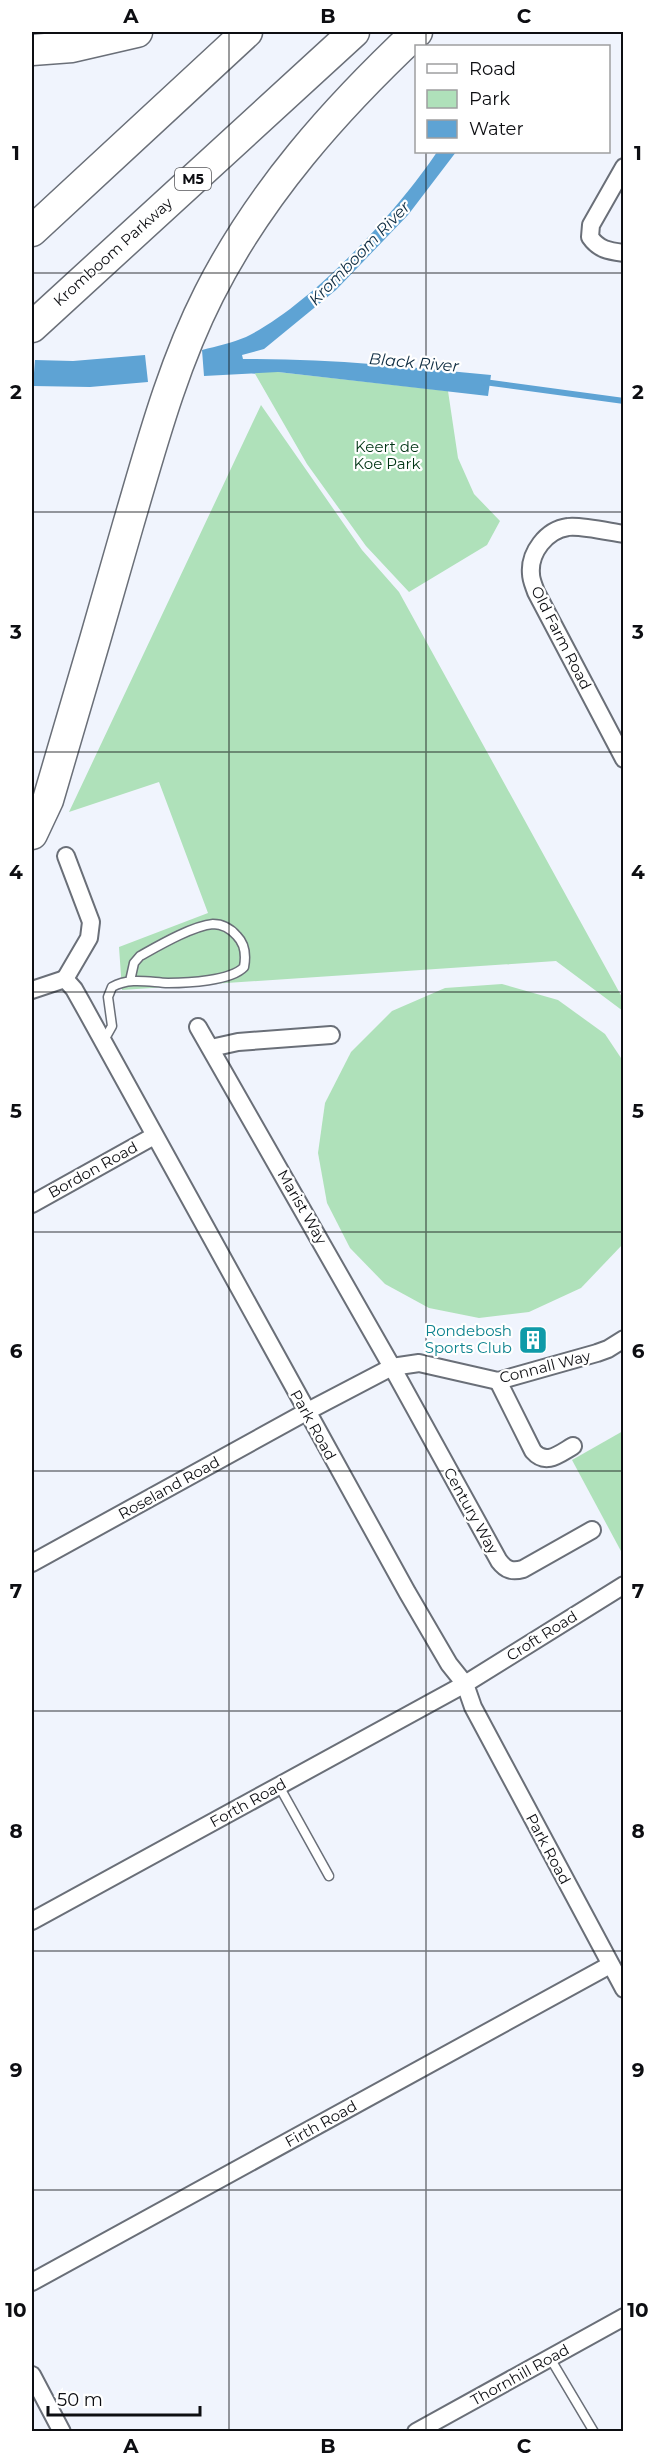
<svg xmlns="http://www.w3.org/2000/svg" width="655" height="2463" font-family="Montserrat,sans-serif">
  <style>
    .green { fill: #afe1ba }
    .water { fill: #5ea3d4 }
    .lines { fill: none; stroke-linecap: round; stroke-linejoin: round }
    .stream { stroke: #5ea3d4; stroke-width: 6 }
    .lane-casing { stroke: #6a6f78; stroke-width: 11 }
    .street-casing { stroke: #6a6f78; stroke-width: 20 }
    .highway-casing { stroke: #6a6f78; stroke-width: 33 }
    .lane { stroke: #fff; stroke-width: 8 }
    .street { stroke: #fff; stroke-width: 16 }
    .highway { stroke: #fff; stroke-width: 30 }
    .grid { fill: none; stroke: #0d0e12; stroke-width: 1.5; stroke-opacity: 0.55 }
    .labels { text-anchor: middle; stroke-width: 4.5; stroke-linejoin: round; paint-order: stroke }
    .shield { fill: #fff; stroke: #565659; stroke-width: 1.5 }
    .shield-label { font-size: 14px; font-weight: bold; fill: #0d0e12 }
    .street-label { font-size: 15px; fill: #0d0e12; stroke: #fff }
    .park-label { font-size: 15px; fill: #003414; stroke: #fff }
    .culture-label { font-size: 15px; fill: #0d838f; stroke: #fff; text-anchor: end }
    .water-label { font-size: 16px; font-style: italic; fill: #0e2c41; stroke: #fff }
    .neatline { fill: none; stroke: #0d0e12; stroke-width: 2 }
    .grid-label { font-size: 20px; text-anchor: middle; font-weight: bold; fill: #0d0e12 }
  </style>
  <rect width="100%" height="100%" fill="#f0f4fd"/>
  <g class="green">
    <polygon points="254,372 278,372 448,391 458,458 474,494 500,521 487,545 409,592 366,546 307,464"/>
    <polygon points="261,405 362,550 399,592 623,999 623,1011 556,961 122,990 119,947 208,913 159,782 69,812"/>
    <polygon points="502,984 558,1000 605,1034 623,1061 623,1244 581,1288 529,1312 479,1318 429,1308 385,1284 350,1248 327,1203 318,1153 325,1103 351,1052 392,1011 445,988"/>
    <polygon points="623,1431 624,1552 622,1553 572,1460"/>
  </g>
  <g class="water">
    <path d="M 437,152 L 456,152 L 408,215 L 336,290 L 264,349 L 242,355 L 243,359 C 326,358 409,367 491,375 L 488,396 L 278,372 L 204,376 L 202,350 C 217,346 232,343 246,337 C 311,305 397,212 437,152 Z"/>
    <polygon points="145,355 148,382 90,387 33,386 35,360 73,361"/>
  </g>
  <g class="lines">
    <polyline class="stream" points="484,382 624,401"/>
    <g class="lane-casing">
      <g id="lane">
        <path d="M 103,1042 L 112,1026 L 108,997 L 112,987 C 130,977 148,982 168,983 C 187,983 231,981 244,967 C 246,956 245,944 237,936 C 231,929 222,924 213,924 C 192,926 158,946 140,956 L 134,963 L 130,981"/>
        <polyline points="279,1786 329,1876"/>
        <polyline points="550,2358 594,2432"/>
      </g>
    </g>
    <g class="street-casing">
      <g id="street">
        <path d="M 624,167 L 591,225 L 590,237 C 599,250 609,251 624,253"/>
        <path d="M 624,534 C 610,532 580,525 568,527 C 546,530 529,553 531,574 C 531,580 534,586 536,592 L 624,759"/>
        <polyline points="65,979 74,989 83,1005 407,1592 449,1664 465,1684 473,1707 624,1989"/>
        <polyline points="65,979 89,938 91,922 66,856"/>
        <polyline points="32,990 65,979"/>
        <path d="M 198,1027 L 392,1367 L 499,1561 C 506,1570 512,1572 523,1569 L 592,1530"/>
        <polyline points="211,1048 238,1042 331,1035"/>
        <polyline points="32,1204 154,1136"/>
        <path d="M 498,1381 L 533,1451 C 546,1466 559,1454 573,1446"/>
        <polyline points="32,1563 306,1412 392,1367 419,1363 498,1381 597,1353 608,1349 624,1339"/>
        <polyline points="32,1921 465,1684 624,1585"/>
        <polyline points="32,2282 610,1965"/>
        <polyline points="32,2375 62,2432"/>
        <polyline points="416,2432 624,2317"/>
      </g>
    </g>
    <g class="highway-casing">
      <g id="highway">
        <polyline points="32,50 72,47 137,32"/>
        <polyline points="32,231 247,32"/>
        <polyline points="32,327 354,32"/>
        <path d="M 32,834 L 48,800 C 75,708 102,617 128,525 C 151,447 172,367 209,294 C 260,193 335,109 417,32"/>
      </g>
    </g>
    <use href="#lane" class="lane"/>
    <use href="#street" class="street"/>
    <use href="#highway" class="highway"/>
  </g>
  <path class="grid" d="M 229,32 L 229,2432M 426,32 L 426,46M 426,152 L 426,2432M 32,273 L 624,273M 32,512 L 624,512M 32,752 L 624,752M 32,992 L 624,992M 32,1232 L 624,1232M 32,1471 L 624,1471M 32,1711 L 624,1711M 32,1951 L 624,1951M 32,2190 L 624,2190"/>
  <defs>
    <g id="building-square" transform="scale(1.5)"><rect x="-9" y="-9" width="18" height="18" rx="4" fill="#0f9aa8" stroke="#fff"/><path d="M-4-6H4V6H1V3H-1V6H-4ZM-2.5-4.3h1.7v1.8h-1.7ZM.8-4.3h1.7v1.8H.8ZM-2.5-1h1.7V.8h-1.7ZM.8-1h1.7V.8H.8Z" fill="#fff"/></g>
  </defs>
  <g fill-rule="evenodd">
    <use href="#building-square" x="533" y="1340"/>
  </g>
  <g class="labels">
    <rect class="shield" x="175" y="168" width="36" height="22" rx="4.5"/>
    <g class="shield-label">
      <text x="193" y="184">M5</text>
    </g>
    <g class="street-label">
      <text transform="translate(113 252) rotate(-42)" y="5">Kromboom Parkway</text>
      <text transform="translate(561 638) rotate(63)" y="5">Old Farm Road</text>
      <text transform="translate(93 1170) rotate(-29)" y="5">Bordon Road</text>
      <text transform="translate(302 1207) rotate(60)" y="5">Marist Way</text>
      <text transform="translate(545 1367) rotate(-14)" y="5">Connall Way</text>
      <text transform="translate(313 1425) rotate(61)" y="5">Park Road</text>
      <text transform="translate(169 1488) rotate(-29)" y="5">Roseland Road</text>
      <text transform="translate(471 1511) rotate(61)" y="5">Century Way</text>
      <text transform="translate(542 1636) rotate(-32)" y="5">Croft Road</text>
      <text transform="translate(248 1803) rotate(-29)" y="5">Forth Road</text>
      <text transform="translate(548 1849) rotate(62)" y="5">Park Road</text>
      <text transform="translate(321 2124) rotate(-29)" y="5">Firth Road</text>
      <text transform="translate(520 2375) rotate(-29)" y="5">Thornhill Road</text>
    </g>
    <g class="park-label">
      <text x="387" y="452">Keert de<tspan x="387" dy="17">Koe Park</tspan></text>
    </g>
    <g class="culture-label">
      <text x="512" y="1336">Rondebosh<tspan x="512" dy="17">Sports Club</tspan></text>
    </g>
    <g class="water-label">
      <text transform="translate(359 253) rotate(-46)" y="6">Kromboom River</text>
      <text transform="translate(414 362) rotate(5)" y="6">Black River</text>
    </g>
  </g>
  <rect width="655" height="2463" fill="none" stroke="#ffffff" stroke-width="66"/>
  <rect x="415" y="45" width="195" height="108" fill="#ffffff" stroke="#9e9fa0" stroke-width="1.5"/>
  <rect x="427" y="64" width="30" height="9" fill="#ffffff" stroke="#9e9fa0" stroke-width="1.5"/>
  <text x="469" y="75" font-size="18" fill="#0d0e12">Road</text>
  <rect x="427" y="90" width="30" height="18" fill="#afe1ba" stroke="#9e9fa0" stroke-width="1.5"/>
  <text x="469" y="105" font-size="18" fill="#0d0e12">Park</text>
  <rect x="427" y="120" width="30" height="18" fill="#5ea3d4" stroke="#9e9fa0" stroke-width="1.5"/>
  <text x="469" y="135" font-size="18" fill="#0d0e12">Water</text>
  <path d="M48 2406v9h152v-9" fill="none" stroke="#0d0e12" stroke-width="3"/>
  <text x="57" y="2406" font-size="18" fill="#0d0e12" stroke="#ffffff" stroke-width="4.5" paint-order="stroke">50 m</text>
  <rect x="33" y="33" width="589" height="2397" class="neatline"/>
  <g class="grid-label">
    <text x="131" y="23">A</text>
    <text x="328" y="23">B</text>
    <text x="524" y="23">C</text>
    <text x="16" y="160">1</text>
    <text x="638" y="160">1</text>
    <text x="16" y="399">2</text>
    <text x="638" y="399">2</text>
    <text x="16" y="639">3</text>
    <text x="638" y="639">3</text>
    <text x="16" y="879">4</text>
    <text x="638" y="879">4</text>
    <text x="16" y="1118">5</text>
    <text x="638" y="1118">5</text>
    <text x="16" y="1358">6</text>
    <text x="638" y="1358">6</text>
    <text x="16" y="1598">7</text>
    <text x="638" y="1598">7</text>
    <text x="16" y="1838">8</text>
    <text x="638" y="1838">8</text>
    <text x="16" y="2077">9</text>
    <text x="638" y="2077">9</text>
    <text x="16" y="2317">10</text>
    <text x="638" y="2317">10</text>
    <text x="131" y="2453">A</text>
    <text x="328" y="2453">B</text>
    <text x="524" y="2453">C</text>
  </g>
</svg>
